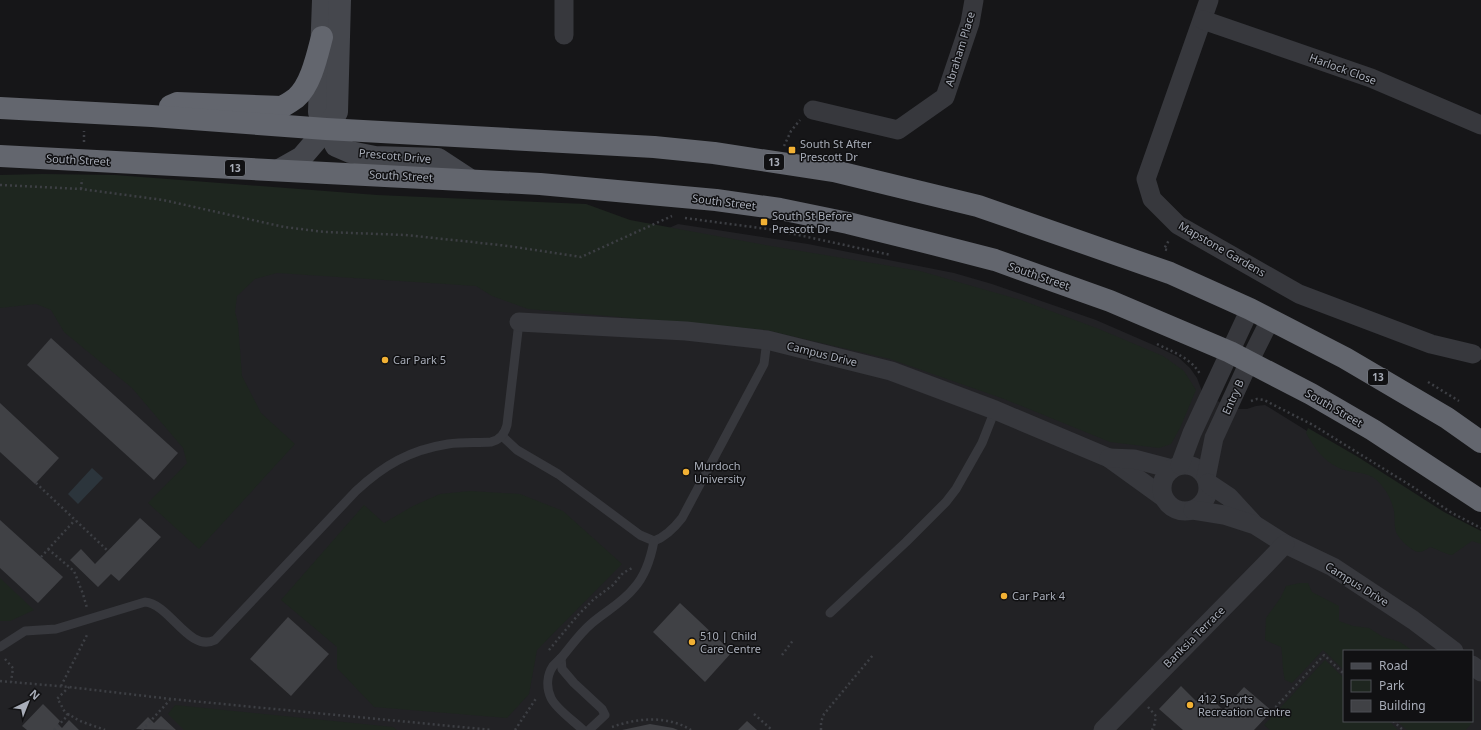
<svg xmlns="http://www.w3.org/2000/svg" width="1481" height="730" font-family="'Noto Sans',sans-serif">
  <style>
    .built { fill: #222225; fill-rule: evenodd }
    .green { fill: #1e261f }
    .water { fill: #2c353c }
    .building { fill: #404145 }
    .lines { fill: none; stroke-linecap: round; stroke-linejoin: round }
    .path { stroke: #3d3f44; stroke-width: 2.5; stroke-dasharray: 2 3; stroke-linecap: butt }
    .lane { stroke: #37383d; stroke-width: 9 }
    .street { stroke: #37383d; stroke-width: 19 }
    .secondary { stroke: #45474d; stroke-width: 22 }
    .highway { stroke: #63666e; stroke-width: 22 }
    .poi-dot { fill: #f2b134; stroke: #111113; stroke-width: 1.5 }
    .labels { text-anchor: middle; stroke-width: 3; stroke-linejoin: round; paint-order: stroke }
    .shield { fill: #111113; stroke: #7b7e86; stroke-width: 1 }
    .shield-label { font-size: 10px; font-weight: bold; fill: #a8adb8 }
    .street-label { font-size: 11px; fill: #a8adb8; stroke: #111113 }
    .poi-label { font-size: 11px; fill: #a8adb8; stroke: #111113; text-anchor: start }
  </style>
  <rect width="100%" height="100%" fill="#161618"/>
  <path class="built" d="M 0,190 L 628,246 L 678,224 L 808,244 L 954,273 L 992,284 L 1096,320 L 1158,347 L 1178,357 L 1190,368 L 1197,378 L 1203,394 L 1234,409 L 1247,409 L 1256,406 L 1265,405 L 1481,539 L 1481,730 L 0,730 ZM 1344,651 L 1472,651 L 1472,721 L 1344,721 Z"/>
  <g class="green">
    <polygon points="42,174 115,175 377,195 586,204 630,220 765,245 920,271 1021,300 1099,329 1163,356 1184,371 1196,390 1180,428 1171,444 1159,448 1110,442 1004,399 890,359 766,330 528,309 492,296 476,286 277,273 255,279 237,296 235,312 238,323 242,376 261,413 295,444 199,549 148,503 187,463 183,448 132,388 64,332 51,310 36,304 0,308 0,175"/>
    <path d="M 1308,428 L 1358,457 L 1444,512 L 1481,531 L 1481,544 L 1472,541 L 1452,555 C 1444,554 1438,549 1430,547 C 1427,549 1423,552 1419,552 C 1411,551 1399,539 1396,532 C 1394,526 1395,517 1394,511 C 1392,502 1388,493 1382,486 C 1370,469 1355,475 1339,468 C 1323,461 1314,447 1306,433 Z"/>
    <polygon points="470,491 520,494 563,511 622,564 537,650 529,694 507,718 374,707 337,668 337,647 281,600 364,505 384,523 413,506 440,494"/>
    <polygon points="0,578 34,610 10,621 0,621"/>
    <path d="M 1300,583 L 1308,583 L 1312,592 L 1339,606 L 1339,621 L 1353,626 L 1369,628 L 1383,637 L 1400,642 L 1413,651 L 1344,651 L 1344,670 L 1323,650 L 1292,683 L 1285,680 C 1282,669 1283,658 1281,647 L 1265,640 L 1266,618 L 1281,597 L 1286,586 Z"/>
    <polygon points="1325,660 1344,678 1344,721 1389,721 1398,730 1270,730 1264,725"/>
    <polygon points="1472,702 1474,707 1474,720 1466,730 1407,730 1397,721 1472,721"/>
    <polygon points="175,705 393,727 397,730 184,730 168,714"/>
  </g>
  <polygon class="water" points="92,468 103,478 78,504 68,494"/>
  <g class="building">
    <polygon points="51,338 178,453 154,480 27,365"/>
    <polygon points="0,403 59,458 35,484 0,452"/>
    <polygon points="140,518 161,537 119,581 111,574 98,587 70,560 81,549 95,564"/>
    <polygon points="0,520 63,577 38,603 0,568"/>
    <polygon points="680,603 732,652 705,682 653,632"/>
    <polygon points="288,617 329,654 291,696 250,659"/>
    <polygon points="1181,686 1196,701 1205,692 1223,710 1244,687 1272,711 1254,730 1183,730 1159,709"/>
    <polygon points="43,704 60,721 58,724 62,728 69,720 79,730 27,730 22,726"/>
    <polygon points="161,716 176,730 136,729 148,717 154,723"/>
    <polygon points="747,721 757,730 738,730"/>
    <polygon points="650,724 673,728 678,730 622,730"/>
  </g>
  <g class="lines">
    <g class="path">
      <polyline points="84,142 84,131"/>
      <polyline points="784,146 791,131 800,120"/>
      <polyline points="0,185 81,189 163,200 284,227 325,232 405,235 463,241 508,246 581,257 672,216"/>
      <polyline points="81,189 82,179"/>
      <polyline points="685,218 775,230 891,255"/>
      <polyline points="1167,250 1164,249 1169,240"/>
      <path d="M 1157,344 C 1173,352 1191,358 1200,374"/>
      <polyline points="1428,382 1459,401"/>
      <polyline points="1251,401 1257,399 1264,400 1313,425 1413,487 1452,513 1481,528"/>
      <polyline points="36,483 108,551"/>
      <polyline points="48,549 74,571 83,594 87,608"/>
      <polyline points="41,557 75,520"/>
      <polyline points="549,650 578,615 594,599 613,585 623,573 632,568"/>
      <polyline points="782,655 794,639"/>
      <polyline points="5,659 13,668 11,682 69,687 171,699 492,730"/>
      <polyline points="0,681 11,682"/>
      <polyline points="61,686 88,633"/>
      <polyline points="1148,707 1156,716 1154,726 1152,730"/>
      <polyline points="1272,711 1324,655 1344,674"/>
      <polyline points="754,714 772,730"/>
      <path d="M 68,715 C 62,710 62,704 57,699 L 69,687"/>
      <polyline points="1393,721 1403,730"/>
      <path d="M 612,727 C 637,718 667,715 691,730"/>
      <path d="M 54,730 L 69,714 C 80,723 93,725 105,730"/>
      <polyline points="142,730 170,700"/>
      <polyline points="515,730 537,697"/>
      <polyline points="821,730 821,722 824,714 873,655"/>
    </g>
    <g class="lane">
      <path d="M 502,436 L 517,450 L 558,474 L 640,535 L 654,541 C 665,537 675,527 682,518 L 764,364 L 767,340"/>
      <polyline points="830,613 906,542 946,502 956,489 982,443 995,410"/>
      <path d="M 0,647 L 25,631 L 56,629 L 145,602 C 170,604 189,653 215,640 L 356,491 C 384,465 410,450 448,444 C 462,442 477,443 491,442 C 500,440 505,433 507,425 L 519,322"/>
      <polyline points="561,658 562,669 574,683 602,709 605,715 589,730"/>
      <path d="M 583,730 C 574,721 556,709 551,698 C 546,687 547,675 553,666 C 556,663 559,660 562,657 C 572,645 580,633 592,623 C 606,611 622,603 634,588 C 645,576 651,557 654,541"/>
    </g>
    <g class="street">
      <polyline points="1209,0 1146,179 1152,199 1178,225 1299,294 1431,344 1473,354"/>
      <polyline points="1203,20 1371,78 1481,125"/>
      <polyline points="564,35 564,0"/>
      <polyline points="813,110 898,130 945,97 970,23 974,0"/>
      <polyline points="519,322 686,331 767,340 891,371 995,410 1109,458 1163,497"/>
      <polyline points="1109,458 1134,459 1172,469"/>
      <circle cx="1185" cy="488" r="23"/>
      <polyline points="1180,465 1192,433 1250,309"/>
      <polyline points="1206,478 1214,438 1249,362 1270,320"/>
      <polyline points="1208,483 1229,497 1253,523"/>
      <polyline points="1193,510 1224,515 1255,525 1285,544 1333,567 1413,620 1454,651"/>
      <polyline points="1472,665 1481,672"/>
      <polyline points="1103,730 1265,565 1285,544"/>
    </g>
    <g class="secondary">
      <polyline points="323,0 319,112 336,146 350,152 375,157 438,159 470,180"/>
      <polyline points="279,170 302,157 326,129 337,112 340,0"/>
    </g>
    <g class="highway">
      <path d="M 170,106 L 177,103 L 282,107 C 287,104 292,101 296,98 C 311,85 317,56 322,37"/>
      <polyline points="0,108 152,116 326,129 654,147 714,153 834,171 978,206 1170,273 1250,309 1345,358 1447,418 1481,442"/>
      <polyline points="0,156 540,184 716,200 780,209 848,223 921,241 995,260 1110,301 1230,352 1311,394 1373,430 1481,501"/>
    </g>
  </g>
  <g class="poi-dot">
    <rect x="788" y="146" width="8" height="8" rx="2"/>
    <rect x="760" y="218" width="8" height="8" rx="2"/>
    <circle cx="385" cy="360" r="4"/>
    <circle cx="686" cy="472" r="4"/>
    <circle cx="1004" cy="596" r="4"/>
    <circle cx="692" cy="642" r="4"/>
    <circle cx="1190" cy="705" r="4"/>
  </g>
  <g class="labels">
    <g class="shield">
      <rect x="764" y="154" width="20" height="16" rx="3"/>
      <rect x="225" y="160" width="20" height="16" rx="3"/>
      <rect x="1368" y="369" width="20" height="16" rx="3"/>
    </g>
    <g class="shield-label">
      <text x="774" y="166">13</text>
      <text x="235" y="172">13</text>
      <text x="1378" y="381">13</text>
    </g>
    <g class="street-label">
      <text transform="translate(960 49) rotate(-73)" y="4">Abraham Place</text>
      <text transform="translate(1343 69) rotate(20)" y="4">Harlock Close</text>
      <text transform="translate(395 156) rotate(5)" y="4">Prescott Drive</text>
      <text transform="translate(78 160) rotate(3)" y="4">South Street</text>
      <text transform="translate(401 176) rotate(3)" y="4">South Street</text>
      <text transform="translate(724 202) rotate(7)" y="4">South Street</text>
      <text transform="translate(1222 249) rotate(30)" y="4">Mapstone Gardens</text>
      <text transform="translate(1039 276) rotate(19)" y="4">South Street</text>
      <text transform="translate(822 354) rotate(14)" y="4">Campus Drive</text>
      <text transform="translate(1233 397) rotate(-66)" y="4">Entry B</text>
      <text transform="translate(1334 408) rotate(30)" y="4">South Street</text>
      <text transform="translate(1357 584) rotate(32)" y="4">Campus Drive</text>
      <text transform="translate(1194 637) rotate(-45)" y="4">Banksia Terrace</text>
    </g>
    <g class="poi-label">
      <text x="800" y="148">South St After<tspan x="800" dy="13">Prescott Dr</tspan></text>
      <text x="772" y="220">South St Before<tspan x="772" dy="13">Prescott Dr</tspan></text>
      <text x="393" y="364">Car Park 5</text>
      <text x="694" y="470">Murdoch<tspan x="694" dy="13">University</tspan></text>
      <text x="1012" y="600">Car Park 4</text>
      <text x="700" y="640">510 | Child<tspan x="700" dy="13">Care Centre</tspan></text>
      <text x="1198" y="703">412 Sports<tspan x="1198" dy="13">Recreation Centre</tspan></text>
    </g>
  </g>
  <rect x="1343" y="650" width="130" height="72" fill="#111113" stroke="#4d4f55"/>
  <rect x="1351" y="663" width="20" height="6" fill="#45474d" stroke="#4d4f55"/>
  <text x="1379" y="670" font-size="12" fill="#a8adb8">Road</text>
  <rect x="1351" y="680" width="20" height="12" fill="#1e261f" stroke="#4d4f55"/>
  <text x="1379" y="690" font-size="12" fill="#a8adb8">Park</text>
  <rect x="1351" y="700" width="20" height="12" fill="#404145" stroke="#4d4f55"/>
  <text x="1379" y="710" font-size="12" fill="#a8adb8">Building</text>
  <g transform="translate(28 702) rotate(43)" stroke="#111113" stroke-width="3" paint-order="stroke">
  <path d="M0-3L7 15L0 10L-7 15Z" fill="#a8adb8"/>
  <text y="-6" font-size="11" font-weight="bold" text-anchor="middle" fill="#a8adb8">N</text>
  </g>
</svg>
